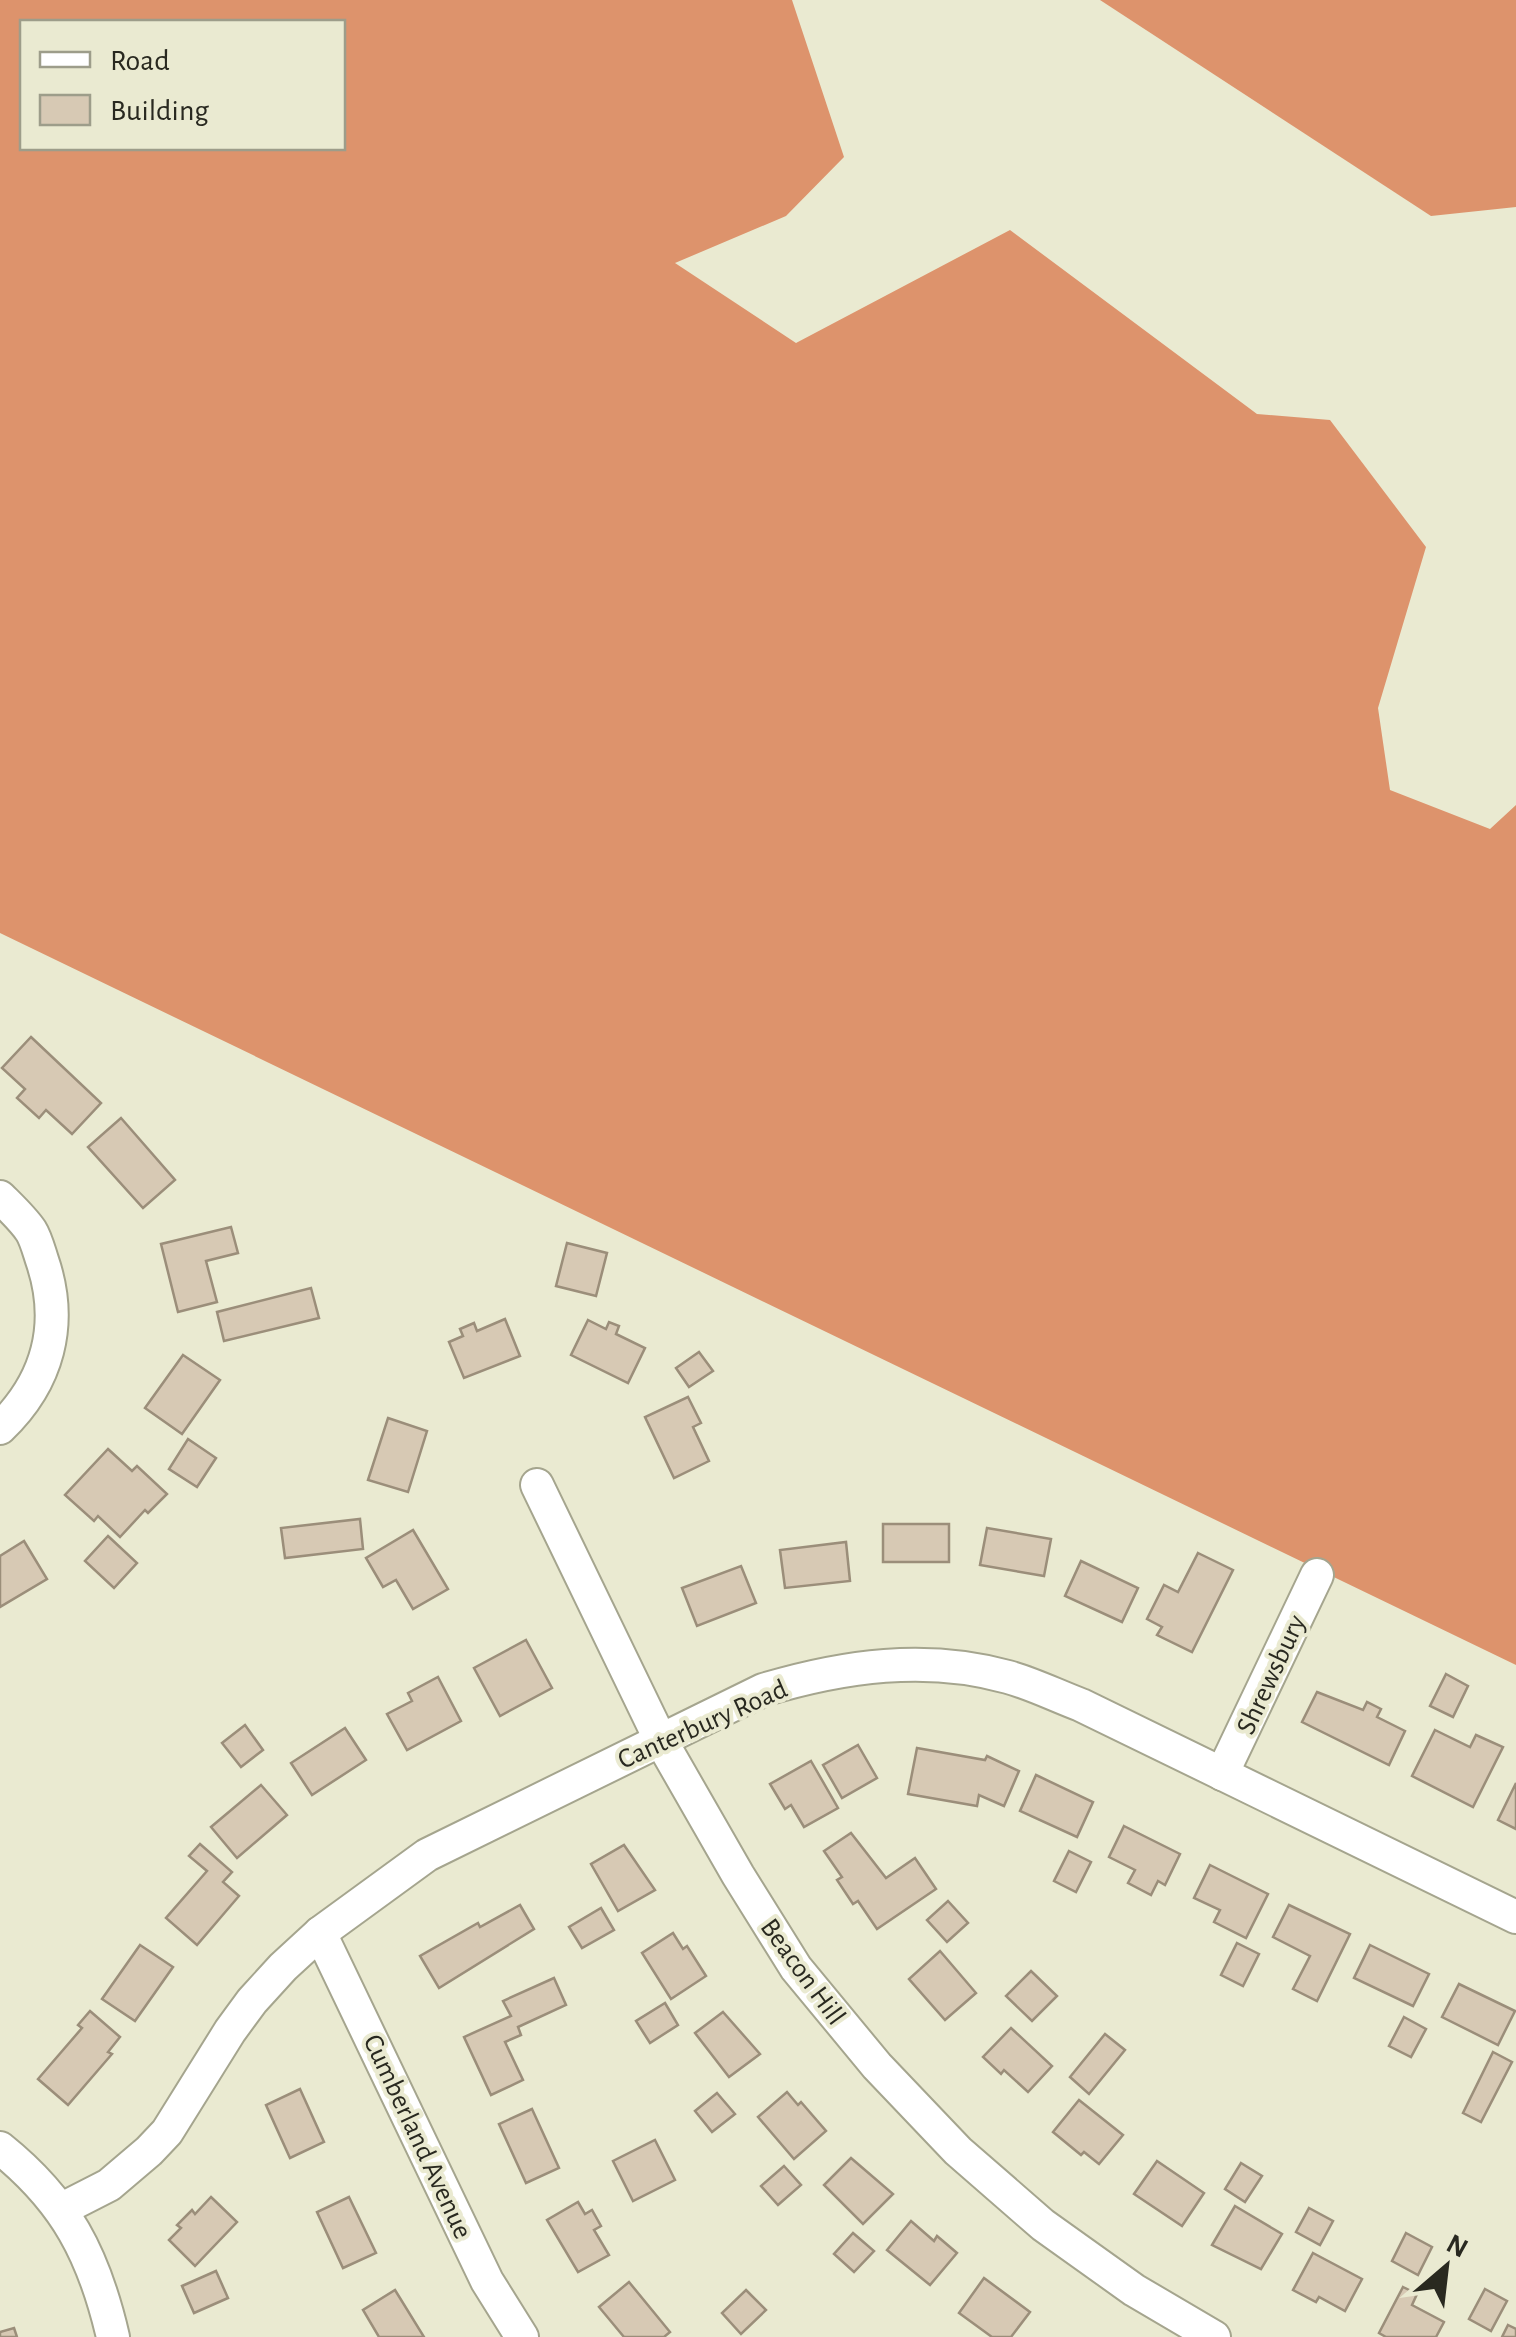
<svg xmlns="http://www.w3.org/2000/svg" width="1516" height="2337" font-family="'Alegreya Sans',sans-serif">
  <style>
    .forest { fill: #dd936c; fill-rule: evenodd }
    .building { fill: #d7c9b4; stroke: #9b8e7a; stroke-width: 2.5 }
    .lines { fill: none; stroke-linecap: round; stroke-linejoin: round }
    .minor-casing { stroke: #a5a58e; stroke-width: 36 }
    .minor { stroke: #fff; stroke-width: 32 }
    .labels { text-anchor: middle; stroke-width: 8; stroke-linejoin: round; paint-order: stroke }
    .street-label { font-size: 28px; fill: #292920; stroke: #eaead1 }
  </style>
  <rect width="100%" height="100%" fill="#eaead1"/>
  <g class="forest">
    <path d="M 0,0 L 792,0 L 844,157 L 786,216 L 675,263 L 796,343 L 1010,230 L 1257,414 L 1330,420 L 1426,547 L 1378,708 L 1390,790 L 1490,829 L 1516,805 L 1516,1665 L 0,933 ZM 22,22 L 342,22 L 342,148 L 22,148 Z"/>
    <polygon points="1100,0 1516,0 1516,207 1431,216"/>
  </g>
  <g class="building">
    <polygon points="31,1037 101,1103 72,1134 46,1110 39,1118 17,1098 25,1089 2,1068"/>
    <polygon points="121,1118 175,1180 143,1208 88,1147"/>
    <polygon points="231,1227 238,1253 206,1261 217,1302 178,1312 161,1244"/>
    <polygon points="567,1243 607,1253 596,1296 556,1286"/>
    <polygon points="311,1288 319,1318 224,1341 217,1312"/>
    <polygon points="505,1319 520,1356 464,1378 449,1342 463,1336 460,1329 474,1323 477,1331"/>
    <polygon points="588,1320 606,1329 609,1322 619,1326 616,1334 645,1348 628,1383 571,1355"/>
    <polygon points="699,1352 713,1371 689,1387 676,1368"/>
    <polygon points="183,1355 220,1380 182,1434 145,1408"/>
    <polygon points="688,1397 701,1423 693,1427 709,1461 674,1478 645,1417"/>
    <polygon points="388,1418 427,1431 408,1492 368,1480"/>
    <polygon points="188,1439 216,1458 197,1487 169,1469"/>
    <polygon points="108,1449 132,1471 137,1466 167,1494 148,1513 145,1510 120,1537 98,1516 94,1521 65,1495"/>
    <polygon points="360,1519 363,1549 285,1558 281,1528"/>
    <rect x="883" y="1524" width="66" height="38"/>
    <polygon points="987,1528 1051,1539 1044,1576 980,1565"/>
    <polygon points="413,1530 448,1589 413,1609 396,1580 383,1587 366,1558"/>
    <polygon points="108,1536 137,1563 114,1588 85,1561"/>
    <polygon points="24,1541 47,1579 0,1607 0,1556"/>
    <polygon points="846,1542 850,1581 785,1588 780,1550"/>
    <polygon points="1198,1553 1233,1570 1192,1652 1157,1635 1162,1627 1147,1619 1164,1585 1178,1592"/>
    <polygon points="1081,1561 1138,1588 1122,1622 1065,1596"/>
    <polygon points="741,1566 756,1603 697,1626 682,1588"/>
    <polygon points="526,1640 552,1688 500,1716 474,1668"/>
    <polygon points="1446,1674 1468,1686 1453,1717 1430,1706"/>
    <polygon points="438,1677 461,1721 407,1750 387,1714 412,1701 408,1693"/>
    <polygon points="1317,1692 1363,1710 1367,1702 1381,1709 1377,1717 1405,1731 1389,1765 1302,1722"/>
    <polygon points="245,1725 263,1750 241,1767 222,1743"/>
    <polygon points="345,1728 366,1760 312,1795 291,1763"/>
    <polygon points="1435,1730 1470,1747 1476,1735 1503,1747 1473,1807 1412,1776"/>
    <polygon points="858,1745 877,1778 842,1798 823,1765"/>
    <polygon points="917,1748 985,1760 987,1756 1019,1771 1004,1806 979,1795 977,1806 908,1794"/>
    <polygon points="811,1761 838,1808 804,1827 791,1805 785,1809 770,1784"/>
    <polygon points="1036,1775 1093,1802 1077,1837 1020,1811"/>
    <polygon points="1516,1783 1516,1829 1498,1820"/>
    <polygon points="261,1785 287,1815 237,1858 211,1827"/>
    <polygon points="1124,1826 1180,1854 1165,1885 1158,1881 1151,1895 1128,1883 1135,1870 1109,1857"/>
    <polygon points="851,1833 886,1878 915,1858 936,1889 877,1929 858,1901 853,1904 837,1880 842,1877 824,1851"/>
    <polygon points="200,1844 232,1872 223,1882 239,1896 197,1945 166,1918 207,1871 189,1856"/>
    <polygon points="624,1845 655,1890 618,1911 591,1864"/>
    <polygon points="1069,1851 1091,1862 1076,1892 1054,1881"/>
    <polygon points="1210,1865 1268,1894 1246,1938 1214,1922 1220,1910 1194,1898"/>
    <polygon points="948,1901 968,1923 947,1942 927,1920"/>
    <polygon points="520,1905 534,1929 439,1988 420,1956 478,1923 480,1927"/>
    <polygon points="1289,1905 1350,1934 1317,2001 1293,1989 1310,1956 1273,1937"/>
    <polygon points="601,1908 614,1930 582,1948 569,1927"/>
    <polygon points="673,1933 683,1949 687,1946 706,1976 671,1999 642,1953"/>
    <polygon points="1237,1943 1259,1954 1243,1986 1221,1975"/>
    <polygon points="140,1945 173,1967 135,2021 102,1999"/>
    <polygon points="1370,1945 1429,1974 1413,2006 1354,1978"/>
    <polygon points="940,1951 976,1993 945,2020 909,1979"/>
    <polygon points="1031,1971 1057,1996 1032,2021 1006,1996"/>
    <polygon points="554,1978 566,2005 518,2027 521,2035 505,2042 523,2080 491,2095 464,2037 511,2016 503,2001"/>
    <polygon points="1459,1984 1515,2011 1498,2045 1442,2017"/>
    <polygon points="665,2003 678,2025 650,2043 636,2021"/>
    <polygon points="90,2011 120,2037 108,2052 112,2054 68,2105 38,2079 82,2028 78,2025"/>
    <polygon points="723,2012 760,2054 729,2077 695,2033"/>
    <polygon points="1404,2017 1426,2029 1411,2057 1389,2046"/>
    <polygon points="1011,2028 1052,2066 1028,2092 1004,2070 1001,2074 983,2057"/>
    <polygon points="1105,2034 1125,2050 1089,2094 1070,2077"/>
    <polygon points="1493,2052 1512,2062 1481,2122 1463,2113"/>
    <polygon points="300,2089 324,2142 290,2158 266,2105"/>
    <polygon points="787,2092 798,2105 801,2102 826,2131 794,2159 758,2117"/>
    <polygon points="717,2093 735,2114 712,2132 695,2111"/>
    <polygon points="1079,2100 1123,2135 1099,2164 1084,2152 1081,2155 1053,2132"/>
    <polygon points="532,2109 559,2168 526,2183 499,2124"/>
    <polygon points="655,2140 675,2180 633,2201 613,2161"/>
    <polygon points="851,2158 893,2194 863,2224 824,2185"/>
    <polygon points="1157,2161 1204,2193 1182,2226 1134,2194"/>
    <polygon points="1241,2163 1262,2176 1245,2202 1225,2189"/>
    <polygon points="784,2166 801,2185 778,2205 761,2186"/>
    <polygon points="211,2197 237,2222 195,2266 169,2240 181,2228 177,2225 192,2210 195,2214"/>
    <polygon points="349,2197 376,2253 343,2268 317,2212"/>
    <polygon points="578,2202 585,2214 592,2210 601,2226 594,2230 609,2255 578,2272 547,2220"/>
    <polygon points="1235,2206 1282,2234 1261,2269 1212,2245"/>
    <polygon points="1309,2208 1333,2221 1320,2245 1296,2232"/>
    <polygon points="911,2221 934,2241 937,2236 957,2253 930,2285 887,2250"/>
    <polygon points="853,2233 874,2251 854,2272 834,2254"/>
    <polygon points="1406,2233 1432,2247 1418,2275 1392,2261"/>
    <polygon points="1313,2253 1362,2279 1345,2311 1319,2297 1316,2302 1293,2290"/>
    <polygon points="216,2271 228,2298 194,2313 182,2286"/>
    <polygon points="984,2278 1030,2312 1011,2337 992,2337 959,2313"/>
    <polygon points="629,2282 670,2332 664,2337 624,2337 599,2307"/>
    <polygon points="1403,2287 1417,2294 1412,2305 1444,2322 1436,2337 1386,2337 1379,2333"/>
    <polygon points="1485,2289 1507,2301 1491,2331 1469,2319"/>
    <polygon points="395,2290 424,2337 379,2337 363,2310"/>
    <polygon points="746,2290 766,2310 741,2334 722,2313"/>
    <polygon points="1508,2325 1516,2329 1516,2337 1502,2337"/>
    <polygon points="14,2328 17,2337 0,2337 0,2332"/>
  </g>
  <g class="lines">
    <g class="minor-casing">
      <g id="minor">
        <path d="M 0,1197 C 10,1207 23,1219 31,1231 C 36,1239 39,1251 42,1260 C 64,1324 48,1382 0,1428"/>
        <polyline points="537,1485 660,1739 738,1875 796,1968 877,2066 958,2151 1043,2225 1134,2290 1214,2337"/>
        <polyline points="1222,1774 1317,1575"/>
        <polyline points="320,1933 487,2281 522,2337"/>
        <path d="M 0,2148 C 66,2201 94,2255 113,2337"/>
        <path d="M 62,2209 L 109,2185 L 149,2151 L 167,2132 L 230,2031 L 252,2001 L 283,1967 L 320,1933 L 427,1855 L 763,1690 C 843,1666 926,1654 1008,1677 C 1033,1684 1057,1696 1081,1705 L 1516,1917"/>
      </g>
    </g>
    <use href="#minor" class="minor"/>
  </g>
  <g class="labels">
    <g class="street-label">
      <text transform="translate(1270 1674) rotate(-65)" y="10">Shrewsbury</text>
      <text transform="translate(702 1723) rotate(-24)" y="10">Canterbury Road</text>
      <text transform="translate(804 1971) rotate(54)" y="10">Beacon Hill</text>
      <text transform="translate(419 2136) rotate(65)" y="10">Cumberland Avenue</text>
    </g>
  </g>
  <rect x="20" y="20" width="325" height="130" fill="#eaead1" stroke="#9d9d8a" stroke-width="2.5"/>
  <rect x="40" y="52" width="50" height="15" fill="#ffffff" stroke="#9d9d8a" stroke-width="2.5"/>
  <text x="110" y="70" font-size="30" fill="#292920">Road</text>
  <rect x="40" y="95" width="50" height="30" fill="#d7c9b4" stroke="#9d9d8a" stroke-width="2.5"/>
  <text x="110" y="120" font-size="30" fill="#292920">Building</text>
  <g transform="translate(1446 2267) rotate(28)" stroke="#eaead1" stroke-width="8" paint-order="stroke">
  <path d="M0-8L18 38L0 25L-18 38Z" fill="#292920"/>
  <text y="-15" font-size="28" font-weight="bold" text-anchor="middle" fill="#292920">N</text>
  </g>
</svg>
